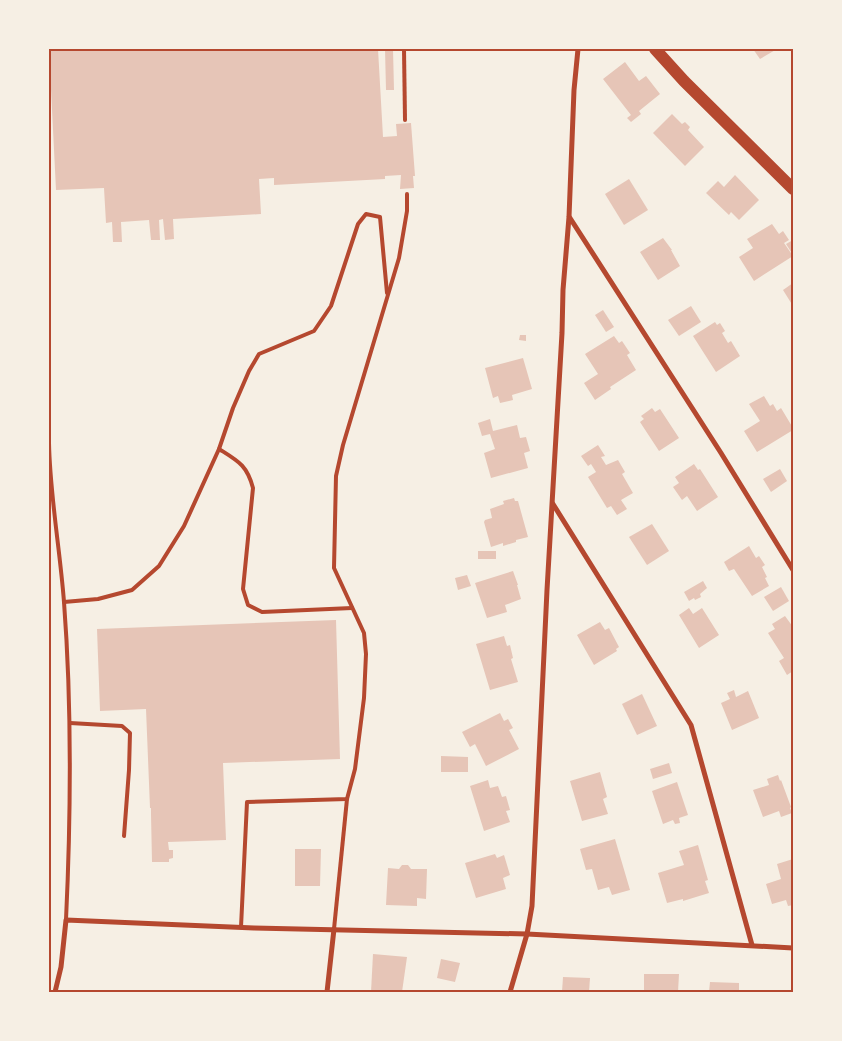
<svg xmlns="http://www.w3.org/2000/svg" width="842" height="1041" font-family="'IBM Plex Sans',sans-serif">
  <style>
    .building { fill: #e6c5b7 }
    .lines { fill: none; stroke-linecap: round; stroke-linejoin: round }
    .service { stroke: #b5482f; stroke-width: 4 }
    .minor { stroke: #b5482f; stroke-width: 5 }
    .primary { stroke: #b5482f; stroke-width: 12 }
    .neatline { fill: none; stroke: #b5482f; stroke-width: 2 }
  </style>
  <rect width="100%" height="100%" fill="#f6efe4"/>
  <g class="building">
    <polygon points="49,49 378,49 383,137 397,136 396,124 411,123 415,176 413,176 414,188 400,189 401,175 385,176 385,179 274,185 274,178 259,179 261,214 173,219 174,239 165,240 163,219 159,220 160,240 151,240 149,220 121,222 122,242 113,242 112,222 106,223 104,188 56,190"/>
    <polygon points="385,49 393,49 394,90 386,90"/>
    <polygon points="753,49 777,49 760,59"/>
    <polygon points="625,62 639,81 646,76 660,94 639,111 641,114 631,122 627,118 631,115 603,79"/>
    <polygon points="672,114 682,124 685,122 690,127 688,130 704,147 685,166 653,133"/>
    <polygon points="735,175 759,200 739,220 731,212 729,215 706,193 718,181 724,187"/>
    <polygon points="629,179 648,210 624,225 605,194"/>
    <polygon points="772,224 779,234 783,231 789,240 784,243 793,256 754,281 739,257 753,248 747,239"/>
    <polygon points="663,238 672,250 671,250 680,266 658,280 640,252"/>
    <polygon points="793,240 793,255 786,244"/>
    <polygon points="793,283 793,306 783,290"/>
    <polygon points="691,306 701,322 679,336 668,320"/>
    <polygon points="603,310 614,327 606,332 595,315"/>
    <polygon points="715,322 717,325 720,323 725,331 722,333 728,343 731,341 740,356 716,372 693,336"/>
    <polygon points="520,335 526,335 526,341 519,340"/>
    <polygon points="614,336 619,343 622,341 630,353 627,355 636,370 610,387 611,389 595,400 584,383 598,374 585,354"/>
    <polygon points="523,358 532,389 512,395 513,400 500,403 498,396 493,398 485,368"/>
    <polygon points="764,396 770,406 773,404 777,411 781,408 793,428 793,430 757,452 744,431 760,421 749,404"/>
    <polygon points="652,408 655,412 660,409 679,438 659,451 640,422 644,419 641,416"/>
    <polygon points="490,419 493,431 517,425 520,438 526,437 530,451 524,453 528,468 491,478 484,453 495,449 490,434 482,436 478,423"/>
    <polygon points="598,445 605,456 601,457 606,465 618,460 625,472 622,474 633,493 621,500 627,509 617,515 611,506 607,508 588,477 596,472 591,464 588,466 581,456"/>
    <polygon points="694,464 698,470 700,469 718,497 697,511 687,496 682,500 673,487 679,483 675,477"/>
    <polygon points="780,469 787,481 771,492 763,479"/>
    <polygon points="514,498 515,501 518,501 528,537 516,540 516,542 503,546 503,543 491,547 484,522 485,520 492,518 490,509 504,504 503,501"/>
    <polygon points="652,524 669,551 647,565 629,537"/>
    <polygon points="749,546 756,558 759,556 765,565 762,567 767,577 765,578 769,586 752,596 734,569 729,571 724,562"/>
    <rect x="478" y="551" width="18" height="8"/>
    <polygon points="513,571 518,585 517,585 521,599 505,605 507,612 487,618 475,583"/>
    <polygon points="467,575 471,586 458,590 455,578"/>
    <polygon points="703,581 707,588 700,594 701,597 695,600 694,598 689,601 684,592"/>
    <polygon points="781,587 789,601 773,611 764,597"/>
    <polygon points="689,608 693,614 702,608 719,635 699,648 679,615"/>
    <polygon points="785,616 793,627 793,671 787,675 779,661 784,658 768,633 775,629 772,624"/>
    <polygon points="336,620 340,759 223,763 226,840 168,842 169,850 173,850 173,858 169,859 169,862 152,862 151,814 151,808 150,808 146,709 100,711 97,629"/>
    <polygon points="600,622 605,630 609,628 619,647 616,649 617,651 594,665 577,635"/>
    <polygon points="504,636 507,646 510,645 513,658 511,659 518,682 490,690 476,644"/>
    <polygon points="734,690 736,697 748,691 759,718 732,730 721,703 730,699 727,693"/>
    <polygon points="642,694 657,726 637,735 622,704"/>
    <polygon points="500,713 504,721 508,719 513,728 509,730 519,749 486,766 475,744 470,747 462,732"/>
    <polygon points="441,756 468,757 468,772 441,772"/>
    <polygon points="669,763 672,773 653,779 650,769"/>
    <polygon points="600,772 607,797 603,799 608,814 582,821 570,781"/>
    <polygon points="778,775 780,781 781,780 791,807 790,808 792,813 781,817 779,811 763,817 753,790 769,785 767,779"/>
    <polygon points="488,780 490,788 498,786 502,797 506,796 510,810 506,811 510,822 484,831 470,786"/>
    <polygon points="677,782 688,815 679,818 680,823 675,824 673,820 663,824 652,791"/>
    <polygon points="615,839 630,890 612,895 609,887 598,890 592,869 586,870 580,849"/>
    <polygon points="698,845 708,880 705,881 709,893 683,901 683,899 667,903 658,873 684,865 679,851"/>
    <polygon points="295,849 321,849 320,886 295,886"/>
    <polygon points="495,854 497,858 504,855 510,875 503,878 506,889 476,898 465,863"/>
    <polygon points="793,859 793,905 788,906 786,900 772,904 766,884 781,879 777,864"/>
    <polygon points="402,865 408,865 411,869 427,869 426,899 417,898 417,906 386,905 388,868 399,869"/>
    <polygon points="373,954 407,957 402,992 371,992"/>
    <polygon points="441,959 460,963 455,982 437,978"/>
    <polygon points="644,974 679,974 678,992 644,992"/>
    <polygon points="563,977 590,978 589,992 562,992"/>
    <polygon points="710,982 739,983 739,992 709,992"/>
    <polygon points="254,990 276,991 276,992 254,992"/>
  </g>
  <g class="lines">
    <g class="service">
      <polyline points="404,49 405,120"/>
      <path d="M 49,443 C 50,496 60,549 64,602 C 72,707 71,814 66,920"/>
      <path d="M 219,449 C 238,461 247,465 253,488 L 243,589 L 248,605 L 262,612 L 352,608"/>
      <polyline points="64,602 98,599 132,590 159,566 184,526 219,449 233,408 249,371 259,354 314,331 331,306 358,224 366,214 380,217 387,293"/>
      <polyline points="70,723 122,726 130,733 129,770 124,836"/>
      <polyline points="241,927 247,802 347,799 355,769 364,698 366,654 364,633 334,568 336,476 343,445 399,258 407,211 407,194"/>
      <polyline points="334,929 347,799"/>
    </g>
    <g class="minor">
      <polyline points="570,218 721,453 793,570"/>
      <polyline points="553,504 691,725 752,945"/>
      <polyline points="55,992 61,967 66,920 254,928 527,934 793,948"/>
      <polyline points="327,992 334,929"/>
      <polyline points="510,992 527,934 532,906 547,590 562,333 563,290 569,217 574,90 578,49"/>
    </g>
    <polyline class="primary" points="655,49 684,81 793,189"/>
  </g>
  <rect width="842" height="1041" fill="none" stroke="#f6efe4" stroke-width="100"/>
  <rect x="50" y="50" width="742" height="941" class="neatline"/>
</svg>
